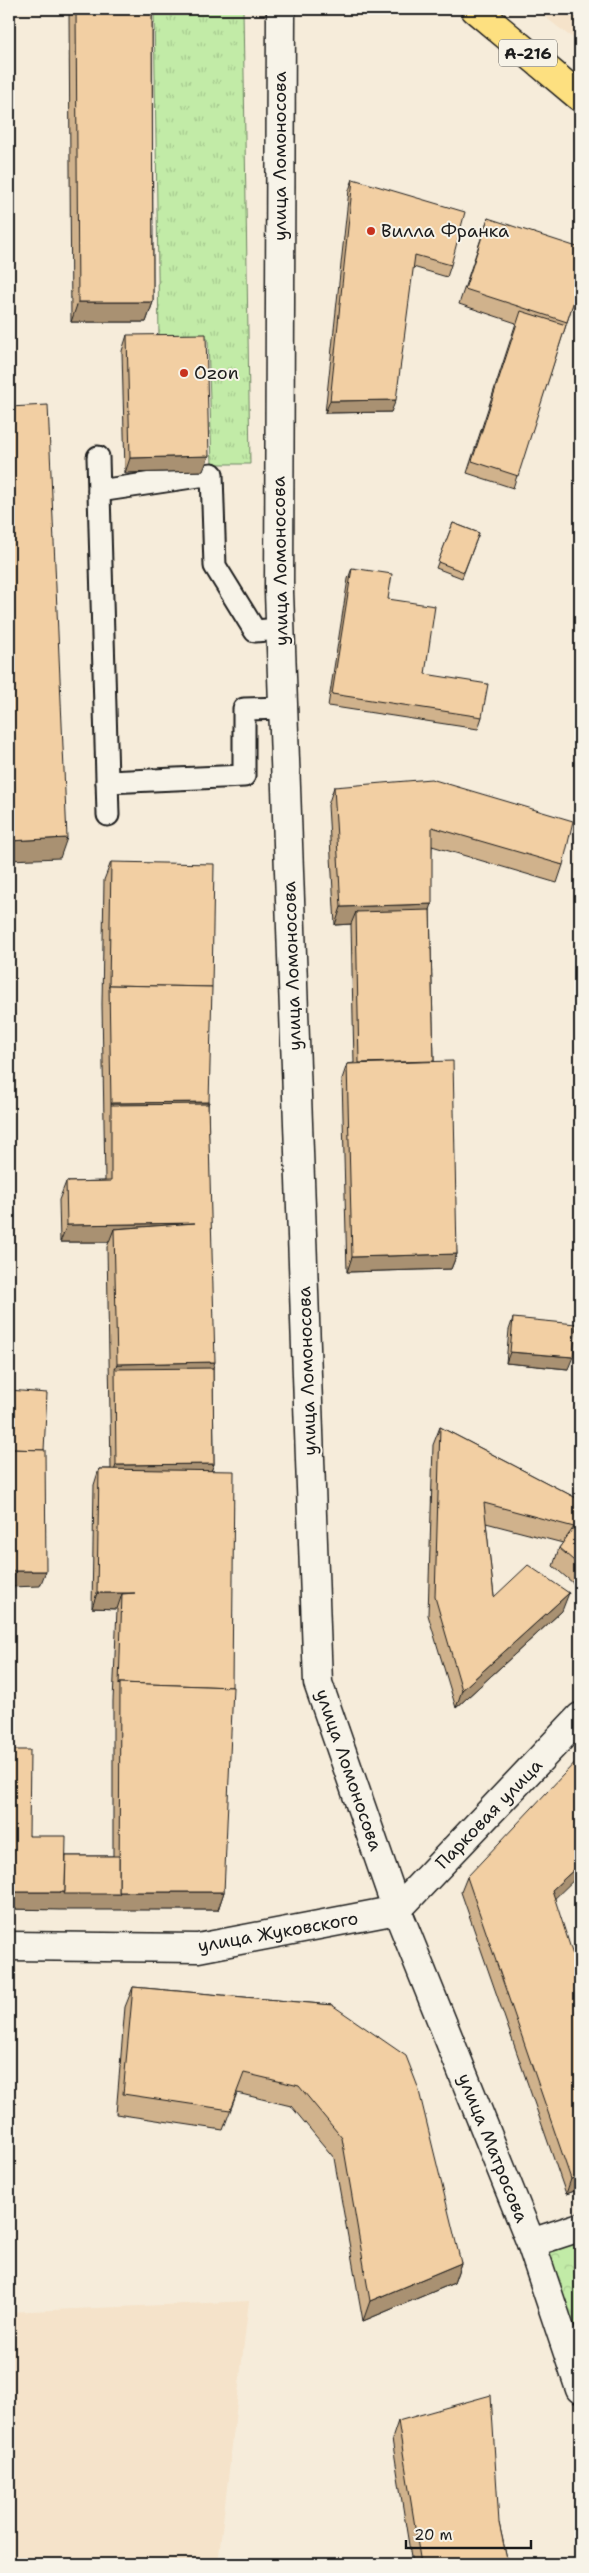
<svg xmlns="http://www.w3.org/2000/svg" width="589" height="2573" font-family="'Shantell Sans',sans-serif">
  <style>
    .built { fill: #f5e3ca }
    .grass { fill: url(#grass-tufts); stroke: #6f8462 }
    .park { fill: url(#park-crowns); stroke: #6f8462 }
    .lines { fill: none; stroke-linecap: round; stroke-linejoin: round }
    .service-casing { stroke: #1c1c1c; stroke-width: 25 }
    .minor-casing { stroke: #1c1c1c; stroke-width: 31 }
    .tertiary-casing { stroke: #1c1c1c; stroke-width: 31 }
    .primary-casing { stroke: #1c1c1c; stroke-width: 31 }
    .service { stroke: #f7f3e8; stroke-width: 21 }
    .minor { stroke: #f7f3e8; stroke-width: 28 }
    .tertiary { stroke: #f7f3e8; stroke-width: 28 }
    .primary { stroke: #fde080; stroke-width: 28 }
    .wall { fill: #d0b28c; stroke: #1c1c1c }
    .shaded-wall { fill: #a99172; stroke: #1c1c1c }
    .building { fill: #f2cfa3; stroke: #1c1c1c }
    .poi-dot { fill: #c8321e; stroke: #f7f3e8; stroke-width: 2 }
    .labels { text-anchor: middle; stroke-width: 4; stroke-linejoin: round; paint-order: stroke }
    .shield { fill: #f7f3e8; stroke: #5e5c59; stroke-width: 1 }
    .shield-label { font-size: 16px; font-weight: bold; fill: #1c1c1c }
    .street-label { font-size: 18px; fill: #1c1c1c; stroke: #f7f3e8 }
    .poi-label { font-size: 18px; fill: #1c1c1c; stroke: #f7f3e8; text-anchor: start }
  </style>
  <defs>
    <pattern id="grass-tufts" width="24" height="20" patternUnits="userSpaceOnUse" patternTransform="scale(1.25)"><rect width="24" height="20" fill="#c2eba7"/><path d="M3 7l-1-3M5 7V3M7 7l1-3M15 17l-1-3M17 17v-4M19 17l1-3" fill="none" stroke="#a6c98f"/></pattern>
    <pattern id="park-crowns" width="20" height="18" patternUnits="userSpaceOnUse" patternTransform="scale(1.25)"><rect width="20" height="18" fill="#c2eba7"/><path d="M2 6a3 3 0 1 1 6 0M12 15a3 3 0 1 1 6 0" fill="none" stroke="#a6c98f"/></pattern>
  </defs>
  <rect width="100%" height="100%" fill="#f6ecda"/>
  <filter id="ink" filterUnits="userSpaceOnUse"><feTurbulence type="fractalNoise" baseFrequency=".02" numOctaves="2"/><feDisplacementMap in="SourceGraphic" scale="10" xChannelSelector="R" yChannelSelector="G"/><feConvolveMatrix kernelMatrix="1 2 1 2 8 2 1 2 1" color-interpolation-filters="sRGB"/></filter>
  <g filter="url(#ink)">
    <g class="built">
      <polygon points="535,9 580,9 580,42 567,34"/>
      <polygon points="249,2301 218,2564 9,2564 9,2312"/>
    </g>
    <polygon class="grass" points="154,9 243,9 250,464 212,464 208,339 159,337"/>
    <polygon class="park" points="580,2227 580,2389 531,2243"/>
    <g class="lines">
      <g class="service-casing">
        <g id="service">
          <polyline points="98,457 108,815"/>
          <polyline points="99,491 212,474 215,566 255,631 280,629"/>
          <polyline points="107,782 244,776 244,709 283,708"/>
        </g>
      </g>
      <g class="minor-casing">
        <g id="minor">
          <polyline points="9,1946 198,1948 397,1910 580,1717"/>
          <polyline points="531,2243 580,2227"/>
        </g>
      </g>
      <g class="tertiary-casing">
        <polyline id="tertiary" points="281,9 279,592 318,1683 397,1910 531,2243 580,2389"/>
      </g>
      <g class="primary-casing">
        <polyline id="primary" points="475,9 580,97"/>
      </g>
      <use href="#service" class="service"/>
      <use href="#minor" class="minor"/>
      <use href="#tertiary" class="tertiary"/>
      <use href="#primary" class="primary"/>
    </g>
    <g class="wall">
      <polygon points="69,9 152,9 153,302 146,322 71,322"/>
      <polygon points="353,179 451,265 447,277 413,267 391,412 325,413 349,190"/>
      <polygon points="488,218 580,282 513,488 467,473 516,323 459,304"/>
      <polygon points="127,335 203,471 125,473 122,351"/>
      <polygon points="453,523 479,533 462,578 436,568"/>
      <polygon points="352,568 388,599 425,674 482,717 478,729 328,706 348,579"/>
      <polygon points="334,787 563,865 557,883 432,846 430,910 434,1061 457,1254 451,1269 347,1272 342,1079 347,1064 354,1063 351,924 335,925 328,805"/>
      <polygon points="111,862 209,1102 208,1104 213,1368 214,1464 211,1471 224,1892 218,1910 9,1909 9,1750 29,1836 66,1856 113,1856 113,1701 117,1609 92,1608 94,1485 99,1469 111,1469 107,1247 109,1242 60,1242 59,1200 66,1182 105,1181 102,1004 104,880"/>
      <polygon points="513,1318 568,1369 506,1363 509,1330"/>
      <polygon points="440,1427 580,1500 580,1589 553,1566 559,1548 563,1543 486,1523 494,1597 562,1611 456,1708 428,1615 433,1445"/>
      <polygon points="467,1877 555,1898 580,2189 566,2194 461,1892"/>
      <polygon points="133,1987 332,2005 461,2263 454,2283 363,2321 334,2158 291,2106 237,2093 223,2130 116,2114 125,2007"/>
      <polygon points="398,2421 499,2523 508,2564 412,2564 392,2439"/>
    </g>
    <g class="shaded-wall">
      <polygon points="78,302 153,302 146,322 71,322"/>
      <polygon points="396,400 391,412 325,413 330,401"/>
      <polygon points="209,456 203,471 125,473 130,458"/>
      <polygon points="67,838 60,858 9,860 9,841"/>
      <polygon points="432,904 426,922 356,912 351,924 335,925 341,907"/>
      <polygon points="209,1102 202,1121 111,1105 111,1103"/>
      <polygon points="195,1223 114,1229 109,1242 60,1242 67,1225"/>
      <polygon points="457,1254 451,1269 347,1272 352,1257"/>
      <polygon points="510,1352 573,1357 568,1369 506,1363"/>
      <polygon points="215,1362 209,1380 115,1369 117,1364"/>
      <polygon points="214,1464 209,1476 112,1477 116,1465"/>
      <polygon points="9,1571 46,1571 40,1586 9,1587"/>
      <polygon points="97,1593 135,1593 122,1594 117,1609 92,1608"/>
      <polygon points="569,1593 562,1611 456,1708 462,1690"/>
      <polygon points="580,1864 580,1874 547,1906 552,1890"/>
      <polygon points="9,1892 65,1892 119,1894 119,1892 224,1892 218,1910 59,1910 9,1909"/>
      <polygon points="580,2176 580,2189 566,2194 571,2179"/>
      <polygon points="461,2263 454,2283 363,2321 370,2301"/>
    </g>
    <g class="building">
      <polygon points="76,9 152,9 153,302 78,302"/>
      <polygon points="353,179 465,212 451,265 415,255 396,400 330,401"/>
      <polygon points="488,218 580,248 580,282 567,322 465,289"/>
      <polygon points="521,311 566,325 518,476 472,461"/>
      <polygon points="206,334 209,456 130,458 127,335"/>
      <polygon points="48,405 67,838 9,841 9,407"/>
      <polygon points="453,523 479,533 464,572 438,562"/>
      <polygon points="352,568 392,574 388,599 435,606 425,674 488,684 482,717 332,694"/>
      <polygon points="431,779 573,821 563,865 432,827 432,904 341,907 334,787"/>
      <polygon points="111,862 214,864 212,987 109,985 109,987"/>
      <polygon points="430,910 434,1061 359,1063 356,912"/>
      <polygon points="109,985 212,987 209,1102 111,1103"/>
      <polygon points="453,1061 457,1254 352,1257 347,1064"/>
      <polygon points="208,1104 215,1362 117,1364 114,1229 195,1223 67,1225 66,1182 111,1181 111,1105"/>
      <polygon points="513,1318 576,1324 573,1357 510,1352"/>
      <polygon points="213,1368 214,1464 116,1465 115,1369"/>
      <polygon points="9,1390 47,1393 44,1450 9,1449"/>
      <polygon points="440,1427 580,1500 580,1566 559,1548 574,1527 484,1503 494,1597 528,1565 569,1593 462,1690 435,1597"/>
      <polygon points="9,1449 45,1450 46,1571 9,1571"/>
      <polygon points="99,1469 234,1471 232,1687 120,1683 119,1685 122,1594 135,1593 97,1593"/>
      <polygon points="120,1683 233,1687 224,1892 119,1892"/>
      <polygon points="9,1750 30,1750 29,1836 66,1836 65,1892 9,1892"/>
      <polygon points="580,1757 580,1864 552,1890 580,1977 580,2176 571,2179 467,1877"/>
      <polygon points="66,1856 119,1856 119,1894 64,1894 65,1892"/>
      <polygon points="133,1987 332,2005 406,2056 418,2087 461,2263 370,2301 342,2138 299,2086 244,2073 230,2110 123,2094"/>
      <polygon points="491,2395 499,2523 508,2564 421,2564 398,2421"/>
    </g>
  </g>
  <g class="poi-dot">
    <circle cx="371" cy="231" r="5"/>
    <circle cx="184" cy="373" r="5"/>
  </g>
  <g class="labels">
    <rect class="shield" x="499" y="39.5" width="58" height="27" rx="4"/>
    <g class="shield-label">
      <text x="528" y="59">А-216</text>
    </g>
    <g class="street-label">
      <text transform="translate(280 156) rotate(-90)" y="6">улица Ломоносова</text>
      <text transform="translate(280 561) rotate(-91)" y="6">улица Ломоносова</text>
      <text transform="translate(292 966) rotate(-92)" y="6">улица Ломоносова</text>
      <text transform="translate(307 1371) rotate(-92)" y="6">улица Ломоносова</text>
      <text transform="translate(349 1770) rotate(71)" y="6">улица Ломоносова</text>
      <text transform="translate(489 1814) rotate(-46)" y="6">Парковая улица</text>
      <text transform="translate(278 1932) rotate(-10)" y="6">улица Жуковского</text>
      <text transform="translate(493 2148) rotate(68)" y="6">улица Матросова</text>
    </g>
    <g class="poi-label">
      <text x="381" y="237">Вилла Франка</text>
      <text x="194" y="379">Ozon</text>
    </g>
  </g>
  <rect width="589" height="2573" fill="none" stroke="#f7f3e8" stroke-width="30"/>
  <rect x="15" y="15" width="559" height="2543" fill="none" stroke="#1c1c1c" stroke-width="2" filter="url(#ink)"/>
  <path d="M406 2540v8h125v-8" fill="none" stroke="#1c1c1c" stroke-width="2.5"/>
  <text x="414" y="2540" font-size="15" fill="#1c1c1c" stroke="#f7f3e8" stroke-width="4" paint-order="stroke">20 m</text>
</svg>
